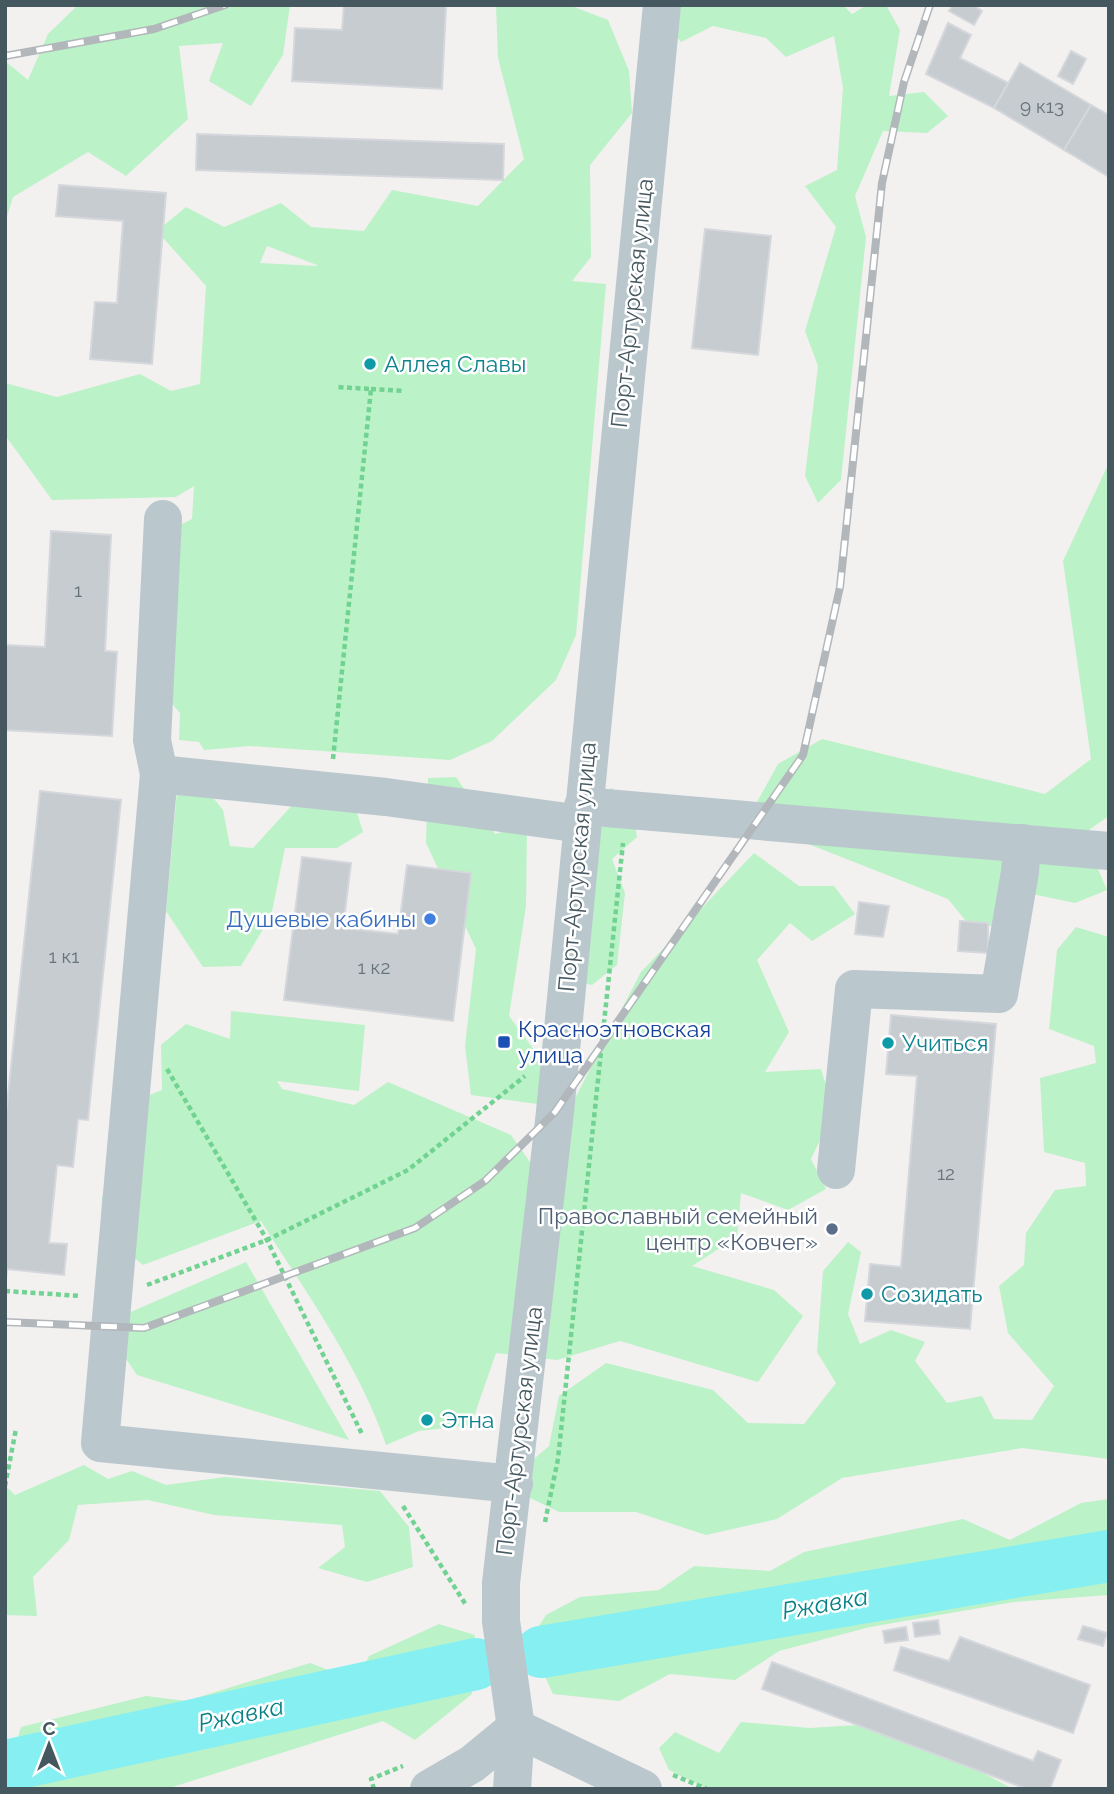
<svg xmlns="http://www.w3.org/2000/svg" width="1114" height="1794" font-family="Raleway,sans-serif">
  <style>
    .green { fill: #bcf2c7; fill-rule: evenodd }
    .lines { fill: none; stroke-linecap: round; stroke-linejoin: round }
    .river { stroke: #86eff2; stroke-width: 52 }
    .building { fill: #c7ccd0; stroke: #d4d7dc; stroke-width: 2 }
    .path { stroke: #71d391; stroke-width: 4.5; stroke-dasharray: 5 3.5; stroke-linecap: butt }
    .minor { stroke: #bac8ce; stroke-width: 38 }
    .rail-casing { stroke: #b2b7bb; stroke-width: 8 }
    .rail { stroke: #fff; stroke-width: 5; stroke-dasharray: 16; stroke-linecap: butt }
    .culture-dot { fill: #0f9aa8; stroke: #fff; stroke-width: 2.5 }
    .shop-dot { fill: #3f7fe0; stroke: #fff; stroke-width: 2.5 }
    .transit-dot { fill: #1a4fb4; stroke: #fff; stroke-width: 2.5 }
    .service-dot { fill: #5c6f8a; stroke: #fff; stroke-width: 2.5 }
    .labels { text-anchor: middle; stroke-width: 5; stroke-linejoin: round; paint-order: stroke }
    .number-label { font-size: 19px; fill: #66757b }
    .street-label { font-size: 23px; fill: #46585f; stroke: #fff }
    .culture-label { font-size: 23px; fill: #0d838f; stroke: #fff; text-anchor: start }
    .shop-label { font-size: 23px; fill: #366cbe; stroke: #fff; text-anchor: end }
    .transit-label { font-size: 23px; fill: #164399; stroke: #fff; text-anchor: start }
    .service-label { font-size: 23px; fill: #4e5e75; stroke: #fff; text-anchor: end }
    .water-label { font-size: 24px; font-style: italic; fill: #068084; stroke: #fff }
  </style>
  <rect width="100%" height="100%" fill="#f3f0f0"/>
  <g class="green">
    <polygon points="78,5 290,5 283,55 251,106 209,81 223,43 179,46 188,119 126,176 88,152 13,197 5,223 5,61 28,80 48,34"/>
    <path d="M 496,5 L 569,5 L 608,20 L 629,71 L 632,113 L 590,165 L 591,257 L 572,281 L 606,284 L 576,635 L 556,680 L 492,741 L 450,760 L 250,746 L 204,750 L 199,742 L 179,740 L 180,713 L 149,677 L 178,526 L 192,519 L 194,486 L 176,497 L 52,500 L 5,435 L 5,383 L 57,397 L 140,374 L 171,391 L 200,384 L 206,286 L 157,231 L 186,207 L 224,227 L 281,203 L 311,227 L 364,231 L 392,190 L 478,206 L 524,159 L 498,58 ZM 267,246 L 317,265 L 318,266 L 260,263 Z"/>
    <polygon points="657,5 843,5 852,14 867,5 886,5 900,30 889,96 924,92 948,116 927,133 883,131 855,196 866,237 841,480 818,503 805,476 818,366 805,331 836,227 805,186 837,170 843,88 834,36 786,57 766,38 713,26 681,42 654,8"/>
    <polygon points="1109,458 1109,816 1083,834 1107,890 1075,903 1027,893 1006,926 970,926 948,899 788,836 752,811 778,764 822,739 1045,794 1091,759 1063,561 1107,467"/>
    <path d="M 456,777 L 495,834 L 527,825 L 526,906 L 509,1016 L 573,1102 L 641,972 L 754,853 L 799,886 L 834,886 L 855,914 L 812,941 L 790,923 L 757,960 L 789,1032 L 765,1072 L 821,1069 L 834,1111 L 811,1159 L 826,1189 L 788,1210 L 741,1193 L 737,1237 L 692,1266 L 774,1290 L 803,1316 L 758,1382 L 620,1341 L 557,1360 L 496,1353 L 471,1425 L 419,1431 L 386,1445 C 360,1367 305,1291 261,1221 L 143,1265 L 101,1230 L 102,1197 L 117,1157 L 114,1109 L 162,1090 L 161,1045 L 186,1024 L 230,1039 L 231,1011 L 365,1025 L 359,1091 L 277,1081 L 282,1089 L 354,1105 L 388,1082 L 511,1135 L 532,1165 L 537,1104 L 471,1095 L 465,1046 L 476,949 L 426,843 L 428,778 Z"/>
    <polygon points="315,780 348,784 363,832 337,848 285,848 271,916 241,966 203,967 166,911 177,792 206,789 223,810 230,846 253,848"/>
    <polygon points="611,788 632,803 637,837 612,859 625,893 617,965 592,985 575,981 575,820"/>
    <polygon points="1076,927 1109,937 1109,1459 1022,1448 842,1478 777,1519 706,1535 636,1512 559,1512 528,1497 527,1465 549,1446 559,1396 606,1363 713,1390 748,1423 804,1424 836,1383 817,1352 823,1271 848,1242 861,1252 848,1314 860,1344 891,1330 925,1342 915,1361 947,1403 982,1396 994,1419 1032,1420 1054,1386 1008,1333 999,1286 1024,1265 1026,1233 1055,1190 1086,1186 1085,1163 1044,1152 1040,1078 1096,1063 1094,1046 1049,1029 1057,950"/>
    <polygon points="246,1262 349,1440 137,1375 116,1344 119,1317"/>
    <polygon points="84,1465 108,1479 132,1471 166,1485 225,1477 380,1491 409,1527 413,1567 367,1582 318,1568 345,1547 342,1525 214,1515 148,1500 78,1505 69,1540 33,1577 37,1616 5,1615 5,1485 15,1495"/>
    <polygon points="1109,1499 1109,1595 1014,1602 870,1627 779,1651 735,1680 670,1674 619,1701 553,1694 529,1642 546,1615 580,1597 659,1590 694,1566 770,1571 804,1552 963,1519 1010,1540 1081,1503"/>
    <polygon points="439,1624 475,1635 472,1694 415,1740 383,1721 166,1789 5,1789 5,1761 11,1759 21,1727 146,1696 186,1701 310,1663 357,1681 369,1656"/>
    <polygon points="741,1722 810,1728 889,1723 1013,1789 708,1789 669,1770 659,1748 675,1732 719,1753"/>
  </g>
  <g class="lines">
    <g class="river">
      <polyline points="541,1652 1109,1556"/>
      <polyline points="5,1766 476,1664"/>
    </g>
  </g>
  <g class="building">
    <polygon points="344,5 446,5 442,89 292,81 295,28 342,30"/>
    <polygon points="953,5 973,5 982,11 974,25 949,11"/>
    <polygon points="948,23 971,35 960,58 1008,83 994,108 926,74"/>
    <polygon points="1071,51 1086,59 1073,84 1058,76"/>
    <polygon points="1020,63 1091,105 1064,150 994,108"/>
    <polygon points="1091,105 1109,115 1109,177 1064,150"/>
    <polygon points="197,134 504,144 503,180 196,170"/>
    <polygon points="59,185 166,193 152,364 90,359 95,302 117,303 123,221 56,216"/>
    <polygon points="705,229 771,236 758,355 692,348"/>
    <polygon points="51,531 111,535 105,651 117,652 112,736 5,730 5,645 45,647"/>
    <polygon points="40,791 121,800 88,1120 78,1119 73,1167 57,1165 49,1243 67,1244 64,1275 7,1269 5,1290 5,1124"/>
    <polygon points="302,857 351,863 343,928 398,934 407,865 471,873 453,1021 284,1000"/>
    <polygon points="859,902 889,906 883,937 855,934"/>
    <polygon points="960,921 988,923 988,953 958,951"/>
    <polygon points="891,1015 996,1024 970,1329 865,1321 870,1264 901,1267 917,1076 886,1074"/>
    <polygon points="938,1620 940,1634 915,1637 913,1623"/>
    <polygon points="1083,1626 1107,1633 1103,1646 1078,1639"/>
    <polygon points="906,1627 908,1640 885,1643 883,1631"/>
    <polygon points="960,1637 1090,1685 1073,1733 894,1670 901,1647 949,1661"/>
    <polygon points="772,1662 1033,1761 1038,1751 1061,1760 1050,1789 1027,1789 762,1689"/>
  </g>
  <g class="lines">
    <g class="path">
      <polyline points="371,389 404,391"/>
      <polyline points="333,759 371,389 337,387"/>
      <polyline points="167,1069 267,1240 362,1434"/>
      <polyline points="147,1285 267,1240 408,1170 525,1076"/>
      <polyline points="5,1291 81,1296"/>
      <polyline points="5,1486 16,1429"/>
      <polyline points="403,1506 466,1605"/>
      <polyline points="545,1522 558,1459 623,843"/>
      <polyline points="673,1775 707,1789"/>
      <polyline points="374,1789 371,1779 403,1766"/>
    </g>
    <g class="minor">
      <polyline points="159,774 152,740 163,519"/>
      <polyline points="583,806 1109,851"/>
      <polyline points="836,1170 854,989 999,994 1020,872 1022,843"/>
      <polyline points="514,1484 100,1443 159,774 386,797 581,824"/>
      <polyline points="516,1728 643,1789"/>
      <polyline points="429,1789 472,1764 516,1728"/>
      <polyline points="512,1789 516,1728 501,1621 501,1583 555,1112 662,5"/>
    </g>
    <g class="rail-casing">
      <g id="rail">
        <polyline points="5,56 154,29 225,5"/>
        <polyline points="5,1322 144,1328 415,1228 485,1181 555,1112 803,755 840,587 882,183 904,82 930,5"/>
      </g>
    </g>
    <use href="#rail" class="rail"/>
  </g>
  <g class="culture-dot">
    <circle cx="370" cy="364" r="7"/>
    <circle cx="888" cy="1043" r="7"/>
    <circle cx="867" cy="1294" r="7"/>
    <circle cx="427" cy="1420" r="7"/>
  </g>
  <circle class="shop-dot" cx="430" cy="919" r="7"/>
  <rect class="transit-dot" x="497" y="1035" width="14" height="14" rx="3.5"/>
  <circle class="service-dot" cx="832" cy="1229" r="7"/>
  <g class="labels">
    <g class="number-label">
      <text x="1042" y="113">9 к13</text>
      <text x="78" y="597">1</text>
      <text x="64" y="963">1 к1</text>
      <text x="374" y="974">1 к2</text>
      <text x="946" y="1180">12</text>
    </g>
    <g class="street-label">
      <text transform="translate(632 303) rotate(-84)" y="8">Порт-Артурская улица</text>
      <text transform="translate(577 867) rotate(-85)" y="8">Порт-Артурская улица</text>
      <text transform="translate(519 1431) rotate(-83)" y="8">Порт-Артурская улица</text>
    </g>
    <g class="culture-label">
      <text x="384" y="372">Аллея Славы</text>
      <text x="902" y="1051">Учиться</text>
      <text x="881" y="1302">Созидать</text>
      <text x="441" y="1428">Этна</text>
    </g>
    <g class="shop-label">
      <text x="416" y="927">Душевые кабины</text>
    </g>
    <g class="transit-label">
      <text x="518" y="1037">Красноэтновская<tspan x="518" dy="26">улица</tspan></text>
    </g>
    <g class="service-label">
      <text x="818" y="1224">Православный семейный<tspan x="818" dy="26">центр «Ковчег»</tspan></text>
    </g>
    <g class="water-label">
      <text transform="translate(825 1604) rotate(-10)" y="8">Ржавка</text>
      <text transform="translate(241 1715) rotate(-12)" y="8">Ржавка</text>
    </g>
  </g>
  <rect width="1114" height="1794" fill="none" stroke="#46585f" stroke-width="14"/>
  <g transform="translate(49 1745)" stroke="#ffffff" stroke-width="5" paint-order="stroke">
  <path d="M0-5L12 26L0 18L-12 26Z" fill="#46585f"/>
  <text y="-10" font-size="19" font-weight="bold" text-anchor="middle" fill="#46585f">С</text>
  </g>
</svg>
